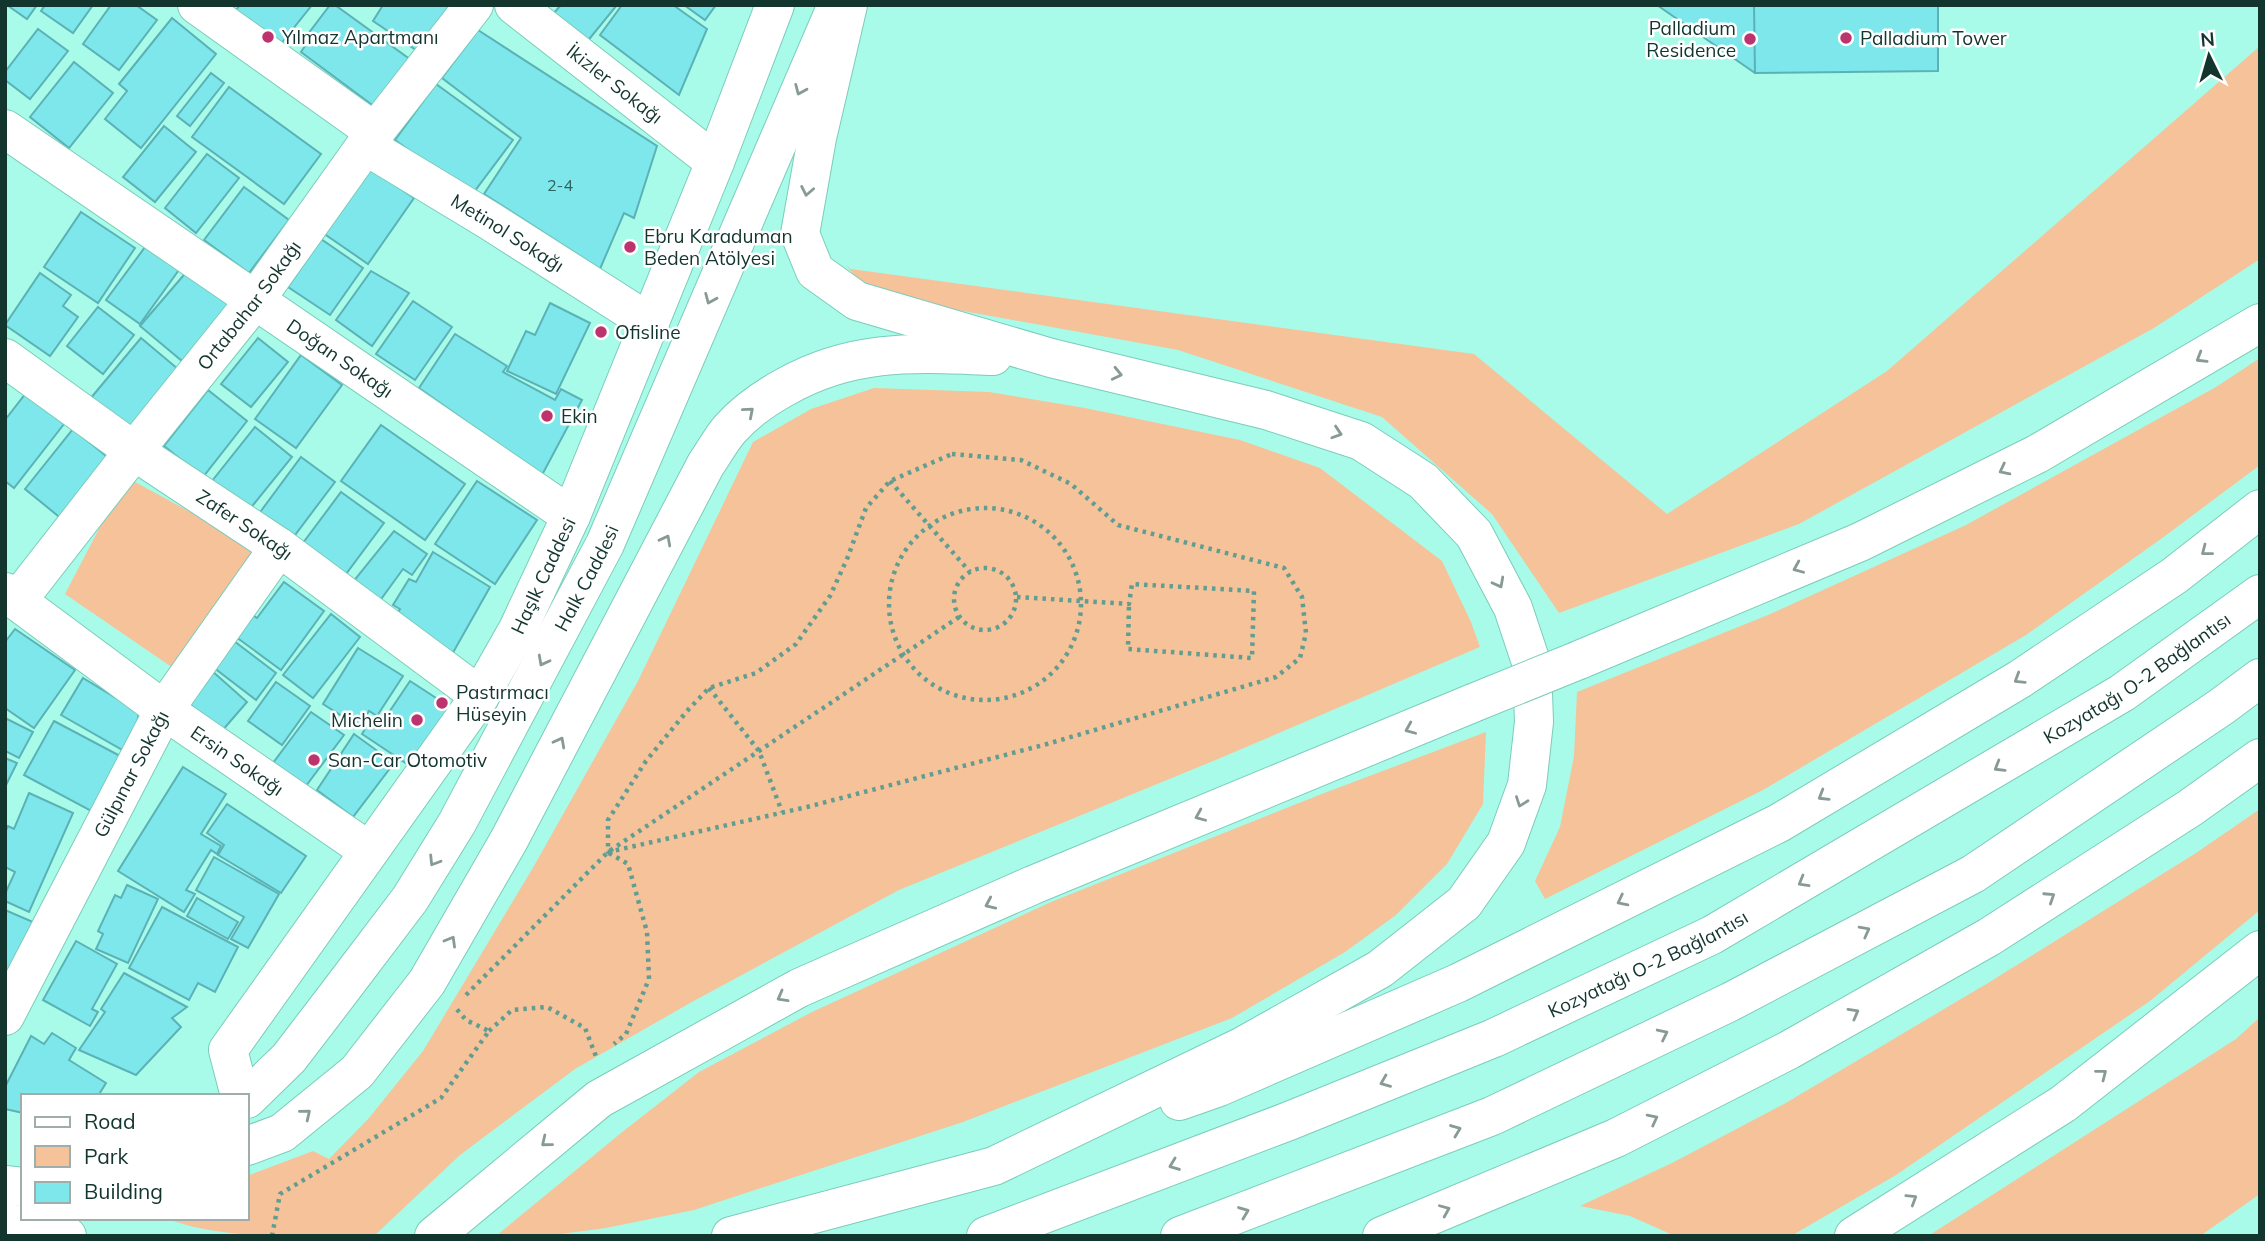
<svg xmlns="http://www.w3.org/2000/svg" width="2265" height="1241" font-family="Mulish,sans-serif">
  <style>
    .green { fill: #f5c29a }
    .building { fill: #7de7eb; stroke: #5bb2b6; stroke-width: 2 }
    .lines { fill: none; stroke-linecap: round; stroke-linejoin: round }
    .minor-casing { stroke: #7bccbb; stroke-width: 40 }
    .secondary-casing { stroke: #7bccbb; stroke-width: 40 }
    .motorway-casing { stroke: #7bccbb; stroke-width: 40 }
    .path { stroke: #619d90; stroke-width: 4.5; stroke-dasharray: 3.5 5; stroke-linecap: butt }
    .minor { stroke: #fff; stroke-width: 38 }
    .secondary { stroke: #fff; stroke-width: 38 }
    .motorway { stroke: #fff; stroke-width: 38 }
    .motorway-bridge-casing { stroke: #7bccbb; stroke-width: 40; stroke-linecap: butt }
    .motorway-bridge { stroke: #fff; stroke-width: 38 }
    .oneway { stroke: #889a96 }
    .poi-dot { fill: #bd336e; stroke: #fff; stroke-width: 2.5 }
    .labels { text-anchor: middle; stroke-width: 5; stroke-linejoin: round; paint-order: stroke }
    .number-label { font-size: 16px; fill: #2d625d }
    .poi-label { font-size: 19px; fill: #12352e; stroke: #fff; text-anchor: start }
    .street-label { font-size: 19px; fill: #12352e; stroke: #fff }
  </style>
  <rect width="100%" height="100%" fill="#a9fbe9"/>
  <g class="green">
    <polygon points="2260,46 2260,259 2154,328 1799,524 1559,613 1492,514 1382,417 1178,350 870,294 846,265 851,269 1474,354 1667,514 1887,371"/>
    <polygon points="2260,358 2260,465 2165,536 2026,635 1763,790 1545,899 1535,881 1560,827 1574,756 1577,692 1768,615 1966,525 2216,387"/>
    <path d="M 874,388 L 989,392 L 1085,408 L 1240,440 L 1320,468 L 1442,561 L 1471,622 L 1480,647 L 1218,759 L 899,890 L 690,1003 L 575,1069 L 460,1155 L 374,1236 C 310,1236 223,1241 165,1218 L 247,1218 L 247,1176 L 313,1151 L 329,1159 L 369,1118 L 423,1051 L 534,866 L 638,681 L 753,442 L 811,409 Z"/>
    <polygon points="126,477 262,551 179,672 65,594"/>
    <polygon points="1486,732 1483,804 1447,864 1396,915 1345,952 1232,1018 963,1122 694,1210 606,1228 545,1236 496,1236 621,1133 699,1072 812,1012 1051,902 1319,795"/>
    <polygon points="2260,809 2260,910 2150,1001 1896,1175 1791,1236 1675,1236 1630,1216 1580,1206 1672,1163 1784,1104 1988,983 2196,853"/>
    <polygon points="2260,1017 2260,1194 2200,1236 1928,1236 2236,1039"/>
  </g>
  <g class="building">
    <polygon points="7,5 37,5 27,19"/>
    <polygon points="45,5 93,5 73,33 41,11"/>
    <polygon points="111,5 136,5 157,20 119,70 83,44"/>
    <polygon points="240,5 312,5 272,55 228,20"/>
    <polygon points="330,5 335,5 411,60 375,107 301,52 309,40 305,38"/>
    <polygon points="383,5 451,5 419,52 373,21"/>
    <polygon points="561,5 617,5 586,43 552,15"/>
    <polygon points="622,5 673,5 707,29 679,95 600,35"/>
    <polygon points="684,5 716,5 705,20"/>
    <polygon points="1657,5 1834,5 1755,73"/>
    <polygon points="1754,5 1938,5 1938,71 1755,73"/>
    <polygon points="172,18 216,54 141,148 105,119 127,91 119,84"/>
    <polygon points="38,29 68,51 30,99 5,80 5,72"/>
    <polygon points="478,30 657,146 634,218 624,213 600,269 484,194 521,138 442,78"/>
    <polygon points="74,62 113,93 69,148 30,117"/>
    <polygon points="211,73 224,83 190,126 177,116"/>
    <polygon points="436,84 513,140 471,196 395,140"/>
    <polygon points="229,87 321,154 284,204 192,137"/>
    <polygon points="164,126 196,152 155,202 123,177"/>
    <polygon points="207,154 239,178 196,233 165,208"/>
    <polygon points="369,167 414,198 368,264 323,233"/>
    <polygon points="244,187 289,220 249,273 204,240"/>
    <polygon points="81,212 135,248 98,303 44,267"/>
    <polygon points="321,239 363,268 330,315 288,287"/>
    <polygon points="148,243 181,267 140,324 106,300"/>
    <polygon points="189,269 231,304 182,361 140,326"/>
    <polygon points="371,271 409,293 372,346 336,320"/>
    <polygon points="40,273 71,295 63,306 78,317 50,356 5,325"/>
    <polygon points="413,301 452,327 415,380 376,354"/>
    <polygon points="550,303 590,323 556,394 507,371 526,331 535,335"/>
    <polygon points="98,307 134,335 103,374 67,346"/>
    <polygon points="455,334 507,366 503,372 555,400 561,389 582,400 542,475 419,388"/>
    <polygon points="141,338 178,369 127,430 90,399"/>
    <polygon points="258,338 288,362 251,407 221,384"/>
    <polygon points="301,355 342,385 296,448 255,419"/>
    <polygon points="208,390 247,421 203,477 164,446"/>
    <polygon points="26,393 64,424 14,488 5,481 5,420"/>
    <polygon points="381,425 465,484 425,540 341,481"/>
    <polygon points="255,427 292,457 249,510 212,481"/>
    <polygon points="73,429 111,460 63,520 25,489"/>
    <polygon points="301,457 335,482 289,543 255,519"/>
    <polygon points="477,481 537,520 495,584 435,544"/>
    <polygon points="341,492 384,523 340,582 297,551"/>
    <polygon points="394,531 427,554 412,575 403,569 379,602 348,588"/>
    <polygon points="433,552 490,587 450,658 391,624 400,609 393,605 409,579 416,582"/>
    <polygon points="284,582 324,611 281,670 232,634 248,612 257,618"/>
    <polygon points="331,614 360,637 313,698 283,675"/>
    <polygon points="15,629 75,670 34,728 5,708 5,642"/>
    <polygon points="230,638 276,673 256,700 209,664"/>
    <polygon points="358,648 403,676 377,716 369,711 359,727 323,704"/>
    <polygon points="211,670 247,702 221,732 185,700"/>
    <polygon points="83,678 139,712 136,730 126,752 61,715"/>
    <polygon points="410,681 450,707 410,766 362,734 370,721 379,727"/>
    <polygon points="276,682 310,706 282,745 248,721"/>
    <polygon points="311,712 344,735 306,786 273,763"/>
    <polygon points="5,718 33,732 19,758 5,751"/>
    <polygon points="54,721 122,757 93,812 24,775"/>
    <polygon points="354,734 394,763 353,817 317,790"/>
    <polygon points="5,758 17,763 5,787"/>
    <polygon points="183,767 226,794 201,834 221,846 217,854 211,850 186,890 195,894 184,912 118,871"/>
    <polygon points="29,793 73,813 29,912 5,901 5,894 15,872 5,867 5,832 8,826 14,829"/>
    <polygon points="227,804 306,856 281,893 218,855 224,845 207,833"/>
    <polygon points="214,857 279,894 248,948 231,939 244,917 196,890"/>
    <polygon points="127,885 158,899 128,963 96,949 103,934 98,931 115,895 121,898"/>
    <polygon points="197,898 238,922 228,939 187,916"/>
    <polygon points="162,907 238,947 215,992 198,983 189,1000 129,968"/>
    <polygon points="5,910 33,922 5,982"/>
    <polygon points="76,941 117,964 92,1009 98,1012 90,1026 43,1000"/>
    <polygon points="124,973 187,1007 172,1018 181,1027 136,1075 79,1050 105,1012 101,1009"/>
    <polygon points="52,1033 76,1048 69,1060 106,1083 98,1096 23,1096 23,1113 5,1109 5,1087 31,1036 44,1044"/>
  </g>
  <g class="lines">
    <g class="minor-casing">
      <g id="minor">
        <polyline points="197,5 375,132"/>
        <path id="s1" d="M 514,5 L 715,162"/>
        <path id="s2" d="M 5,129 L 571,516"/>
        <path id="s3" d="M 366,146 L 490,221 L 650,323"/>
        <path id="s4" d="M 5,358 L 134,451 L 279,547 L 480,696"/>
        <path id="s5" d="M 5,592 L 164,710 L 369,851"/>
        <path id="s6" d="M 17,601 L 134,451 L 256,299 L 375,132 L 474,5"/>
        <path id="s7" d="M 5,1016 L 164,710 L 279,547"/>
        <path id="s8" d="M 240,1096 L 228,1050 L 480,696 L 518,629 L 571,516 L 715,162 L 775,5"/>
      </g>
    </g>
    <g class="secondary-casing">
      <g id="secondary">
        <path id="s9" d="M 247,1099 L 289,1058 L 338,994 L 410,899 L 457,823 L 605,544 L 837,5"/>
      </g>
    </g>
    <g class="motorway-casing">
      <g id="motorway">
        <polyline points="1579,660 1860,542 2037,454 2260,323"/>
        <polyline points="1179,1101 1219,1087 1458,983 1779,823 2020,679 2174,576 2260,509"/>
        <path d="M 247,1146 L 282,1133 L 357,1072 L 427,982 L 509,840 L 706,464 C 714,453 721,439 730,429 C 745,412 765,398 785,387 C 854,348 916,353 993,356"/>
        <polyline points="5,1185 23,1187"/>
        <polyline points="5,1222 67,1236"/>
        <polyline points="434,1236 599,1099 799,988 1033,885 1473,703"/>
        <polyline points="731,1236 994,1166 1243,1046 1380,969 1464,903 1506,843 1527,785 1534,722 1532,665 1513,608 1474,534 1423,481 1361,441 1266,410 1051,358 857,301 815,271 800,234 817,138 848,5"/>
        <path id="s10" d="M 986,1236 L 1289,1121 L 1494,1038 L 1712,935 L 2122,693 L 2260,594"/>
        <polyline points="1180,1236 1492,1116 1730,1002 1973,874 2221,707 2260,678"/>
        <polyline points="1382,1236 1616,1138 1789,1050 1989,937 2190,808 2260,758"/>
        <polyline points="1854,1236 2063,1104 2260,950"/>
      </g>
    </g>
    <g class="path">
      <polygon points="952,454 1021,460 1071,484 1118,525 1284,568 1302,597 1306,633 1300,658 1276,677 1047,744 807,807 608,852 608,820 646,761 687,711 709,688 756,673 796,644 830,596 847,559 866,508 890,481"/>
      <polyline points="890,481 970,572"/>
      <circle cx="985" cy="604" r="96"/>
      <circle cx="985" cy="599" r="31"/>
      <polyline points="1017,597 1129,604 1132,584 1254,591 1252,658 1128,649 1129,604"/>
      <polyline points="709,688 759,751 782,812"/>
      <polyline points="609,853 628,864 647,932 649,979 626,1034 614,1044"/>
      <polyline points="466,995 608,852 959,617"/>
      <polyline points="489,1031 512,1010 547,1007 585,1028 597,1059"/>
      <polyline points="272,1236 280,1194 441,1098 489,1031 466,1020 454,1006"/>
    </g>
    <use href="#minor" class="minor"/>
    <use href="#secondary" class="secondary"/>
    <use href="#motorway" class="motorway"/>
    <g class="motorway-bridge-casing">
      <polyline id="motorway-bridge" points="1473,703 1579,660"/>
    </g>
    <use href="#motorway-bridge" class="motorway-bridge"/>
  </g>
  <defs><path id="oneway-chevron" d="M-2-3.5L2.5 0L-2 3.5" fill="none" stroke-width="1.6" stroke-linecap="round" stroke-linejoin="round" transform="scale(1.75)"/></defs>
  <g class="oneway">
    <use href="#oneway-chevron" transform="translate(800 90) rotate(113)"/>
    <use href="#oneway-chevron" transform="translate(807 191) rotate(101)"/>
    <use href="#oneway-chevron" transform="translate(710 299) rotate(113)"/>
    <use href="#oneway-chevron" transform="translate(2201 358) rotate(149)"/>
    <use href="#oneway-chevron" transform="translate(1117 374) rotate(13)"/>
    <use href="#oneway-chevron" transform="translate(749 412) rotate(-41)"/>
    <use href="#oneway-chevron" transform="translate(1337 433) rotate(18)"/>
    <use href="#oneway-chevron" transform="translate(2004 470) rotate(153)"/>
    <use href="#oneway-chevron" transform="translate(666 540) rotate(-62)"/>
    <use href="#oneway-chevron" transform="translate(2206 551) rotate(142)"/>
    <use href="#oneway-chevron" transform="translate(1798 568) rotate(157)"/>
    <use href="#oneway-chevron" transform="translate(1499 583) rotate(62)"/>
    <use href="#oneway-chevron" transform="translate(543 661) rotate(118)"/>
    <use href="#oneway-chevron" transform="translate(2019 679) rotate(148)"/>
    <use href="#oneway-chevron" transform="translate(1410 729) rotate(157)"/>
    <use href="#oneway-chevron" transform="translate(560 742) rotate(-62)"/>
    <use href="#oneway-chevron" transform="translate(1999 767) rotate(149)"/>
    <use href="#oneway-chevron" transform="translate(1823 796) rotate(149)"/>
    <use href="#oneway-chevron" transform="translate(1521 802) rotate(110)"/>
    <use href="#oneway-chevron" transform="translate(1200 816) rotate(157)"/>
    <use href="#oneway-chevron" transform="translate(434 861) rotate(122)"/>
    <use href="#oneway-chevron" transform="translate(1803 882) rotate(150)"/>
    <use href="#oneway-chevron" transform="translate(2050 897) rotate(-33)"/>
    <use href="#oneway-chevron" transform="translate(1622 901) rotate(153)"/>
    <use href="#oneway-chevron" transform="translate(990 904) rotate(156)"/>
    <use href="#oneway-chevron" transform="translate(1865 931) rotate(-28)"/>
    <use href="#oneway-chevron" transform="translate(451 941) rotate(-60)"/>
    <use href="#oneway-chevron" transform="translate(782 997) rotate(151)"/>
    <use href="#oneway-chevron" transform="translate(1854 1013) rotate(-29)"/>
    <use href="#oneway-chevron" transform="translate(1663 1034) rotate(-26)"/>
    <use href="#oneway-chevron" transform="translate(2102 1074) rotate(-38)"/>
    <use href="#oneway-chevron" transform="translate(1385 1082) rotate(158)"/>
    <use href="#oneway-chevron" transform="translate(306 1114) rotate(-39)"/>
    <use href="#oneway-chevron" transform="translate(1653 1119) rotate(-27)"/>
    <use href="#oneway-chevron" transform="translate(1456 1130) rotate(-21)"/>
    <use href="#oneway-chevron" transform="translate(546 1142) rotate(141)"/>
    <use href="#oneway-chevron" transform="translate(1174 1165) rotate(159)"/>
    <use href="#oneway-chevron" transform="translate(1912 1199) rotate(-32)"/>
    <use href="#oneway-chevron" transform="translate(1445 1210) rotate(-23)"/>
    <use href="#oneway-chevron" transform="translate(1244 1212) rotate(-21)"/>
  </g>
  <g class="poi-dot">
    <circle cx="268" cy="37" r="7"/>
    <circle cx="1846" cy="38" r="7"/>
    <circle cx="1750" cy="39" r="7"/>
    <circle cx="630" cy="247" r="7"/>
    <circle cx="601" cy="332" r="7"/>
    <circle cx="547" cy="416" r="7"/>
    <circle cx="442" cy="703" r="7"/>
    <circle cx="417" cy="720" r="7"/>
    <circle cx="314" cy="760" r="7"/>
  </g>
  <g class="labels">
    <g class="number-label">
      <text x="560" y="191">2-4</text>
    </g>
    <g class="poi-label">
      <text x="1736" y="35" text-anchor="end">Palladium<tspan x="1736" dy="22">Residence</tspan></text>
      <text x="282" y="44">Yılmaz Apartmanı</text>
      <text x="1860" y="45">Palladium Tower</text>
      <text x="644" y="243">Ebru Karaduman<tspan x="644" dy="22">Beden Atölyesi</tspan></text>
      <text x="615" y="339">Ofisline</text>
      <text x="561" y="423">Ekin</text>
      <text x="456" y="699">Pastırmacı<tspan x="456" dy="22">Hüseyin</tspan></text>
      <text x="403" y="727" text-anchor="end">Michelin</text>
      <text x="328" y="767">San-Car Otomotiv</text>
    </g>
    <g class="street-label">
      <text dy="7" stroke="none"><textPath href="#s1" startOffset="128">İkizler Sokağı</textPath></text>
      <text dy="7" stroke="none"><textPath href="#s3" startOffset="166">Metinol Sokağı</textPath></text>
      <text dy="7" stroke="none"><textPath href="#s6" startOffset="376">Ortabahar Sokağı</textPath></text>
      <text dy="7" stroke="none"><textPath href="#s2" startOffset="406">Doğan Sokağı</textPath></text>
      <text dy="7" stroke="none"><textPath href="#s4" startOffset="292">Zafer Sokağı</textPath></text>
      <text dy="7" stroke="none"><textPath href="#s8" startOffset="618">Haşlk Caddesi</textPath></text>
      <text dy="7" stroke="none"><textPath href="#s9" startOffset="625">Halk Caddesi</textPath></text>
      <text dy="7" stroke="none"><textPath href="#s10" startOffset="1283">Kozyatağı O-2 Bağlantısı</textPath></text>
      <text dy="7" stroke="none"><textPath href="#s5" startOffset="287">Ersin Sokağı</textPath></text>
      <text dy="7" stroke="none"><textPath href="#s7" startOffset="273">Gülpınar Sokağı</textPath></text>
      <text dy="7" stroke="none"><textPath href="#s10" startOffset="716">Kozyatağı O-2 Bağlantısı</textPath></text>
    </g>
  </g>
  <rect width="2265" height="1241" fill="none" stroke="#12352e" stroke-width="14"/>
  <rect x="21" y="1094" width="228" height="126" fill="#ffffff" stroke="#a0aeab" stroke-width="2"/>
  <rect x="35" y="1117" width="35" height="10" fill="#ffffff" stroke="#a0aeab" stroke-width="2"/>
  <text x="84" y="1129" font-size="21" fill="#12352e">Road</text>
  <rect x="35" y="1146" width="35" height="21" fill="#f5c29a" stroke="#a0aeab" stroke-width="2"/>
  <text x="84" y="1164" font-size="21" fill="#12352e">Park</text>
  <rect x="35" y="1182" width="35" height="21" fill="#7de7eb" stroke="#a0aeab" stroke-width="2"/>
  <text x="84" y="1199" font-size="21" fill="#12352e">Building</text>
  <g transform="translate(2209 56) rotate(355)" stroke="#ffffff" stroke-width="5" paint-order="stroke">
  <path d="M0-5L12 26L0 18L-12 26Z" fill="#12352e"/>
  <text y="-10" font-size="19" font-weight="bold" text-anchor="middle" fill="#12352e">N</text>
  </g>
</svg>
